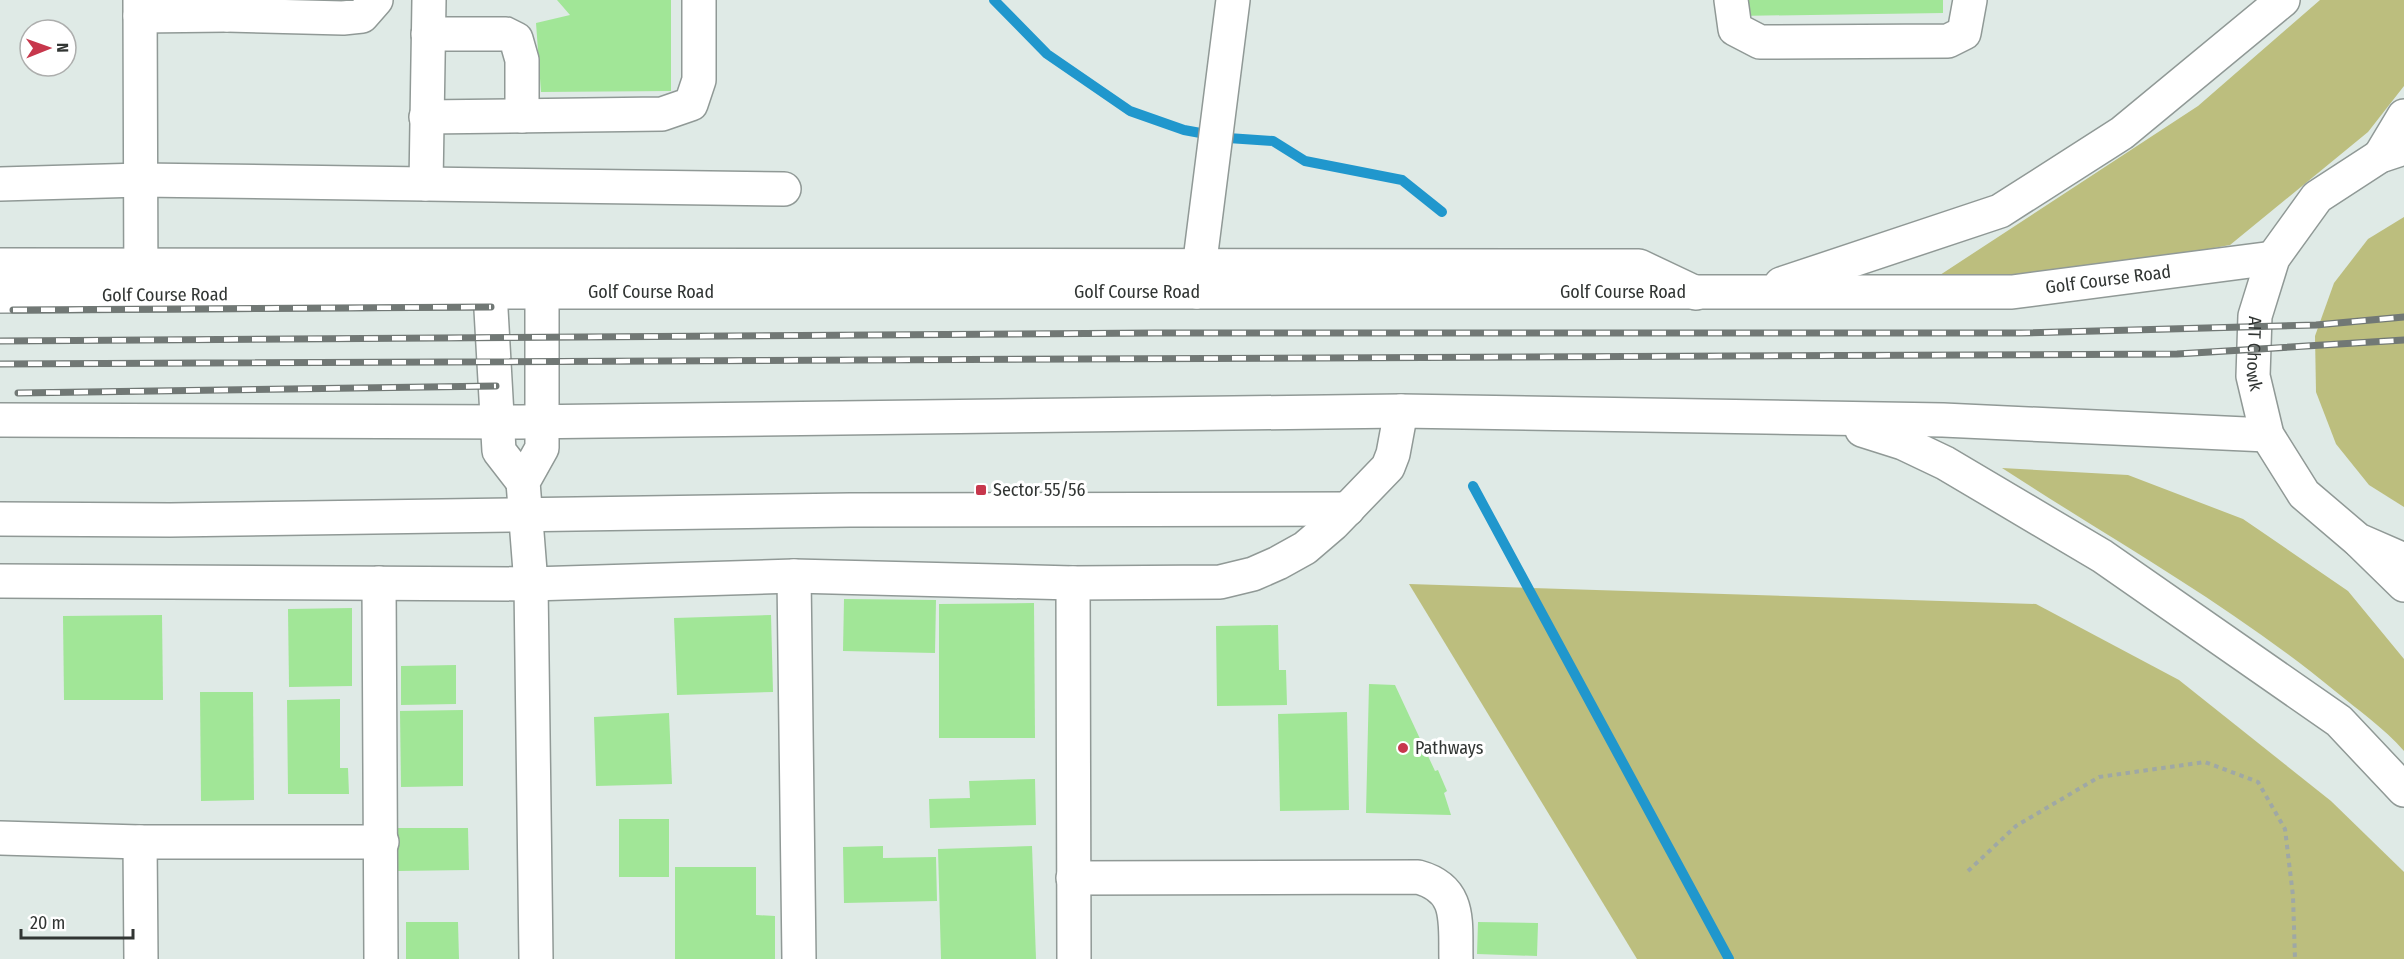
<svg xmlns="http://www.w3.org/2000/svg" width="2404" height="959" font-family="'Fira Sans Condensed',sans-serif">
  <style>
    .green { fill: #bcbe7e }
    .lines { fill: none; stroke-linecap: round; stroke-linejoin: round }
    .stream { stroke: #2097cd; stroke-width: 10 }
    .building { fill: #a1e697 }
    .minor-casing { stroke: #909996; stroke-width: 36 }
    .tertiary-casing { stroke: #909996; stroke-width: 36 }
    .secondary-casing { stroke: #909996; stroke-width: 36 }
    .path { stroke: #9fa8a5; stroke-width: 4; stroke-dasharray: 4.5 4.5; stroke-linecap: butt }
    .minor { stroke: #fff; stroke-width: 33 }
    .tertiary { stroke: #fff; stroke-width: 33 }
    .secondary { stroke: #fff; stroke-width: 33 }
    .rail-casing { stroke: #717875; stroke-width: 7 }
    .rail { stroke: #fff; stroke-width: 4.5; stroke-dasharray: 14; stroke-linecap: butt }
    .poi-dot { fill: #c7374c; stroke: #fff; stroke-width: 2 }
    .labels { text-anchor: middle; stroke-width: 6; stroke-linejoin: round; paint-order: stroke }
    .street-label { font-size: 18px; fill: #313533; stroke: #fff }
    .poi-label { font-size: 18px; fill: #313533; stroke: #fff; text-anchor: start }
  </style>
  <rect width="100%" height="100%" fill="#dfeae6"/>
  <g class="green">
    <polygon points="2320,0 2404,0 2404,86 2368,132 2230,245 2069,275 1940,275 2198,106"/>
    <polygon points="2404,217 2404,507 2369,485 2336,444 2316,392 2315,336 2334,283 2368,239"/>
    <path d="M 2002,468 L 2128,475 L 2243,519 L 2348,591 L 2404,659 L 2404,751 C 2384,728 2358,710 2335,691 C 2232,606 2114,541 2002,468 Z"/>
    <polygon points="1409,584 2036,604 2179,680 2331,801 2404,872 2404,959 1637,959"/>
  </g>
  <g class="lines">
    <g class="stream">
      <polyline points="994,0 1047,54 1130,111 1184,130 1228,138 1273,141 1305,161 1402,180 1442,212"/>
      <polyline points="1473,486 1729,959"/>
    </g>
  </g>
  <g class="building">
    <polygon points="557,0 671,0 671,91 541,92 536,23 570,15"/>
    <polygon points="1737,0 1943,0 1943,13 1737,16"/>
    <polygon points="844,599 936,600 935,653 843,651"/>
    <polygon points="1034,603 1035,738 939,738 939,604"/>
    <polygon points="352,608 352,686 289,687 288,609"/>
    <polygon points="162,615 163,700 64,700 63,616"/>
    <polygon points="771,615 773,692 677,695 674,618"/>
    <polygon points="1278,625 1279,670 1286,670 1287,705 1217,706 1216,626"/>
    <polygon points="456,665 456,704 401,705 401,666"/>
    <polygon points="1369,684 1395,685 1435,771 1438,770 1447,791 1444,793 1451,815 1366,813"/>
    <polygon points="200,692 253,692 254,800 201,801"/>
    <polygon points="340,699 340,768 348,768 349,794 288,794 287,700"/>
    <polygon points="463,710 463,786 401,787 400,711"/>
    <polygon points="1347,712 1349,810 1280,811 1278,714"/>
    <polygon points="669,713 672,784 596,786 594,717"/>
    <polygon points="1035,779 1036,825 930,828 929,799 970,798 969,781"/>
    <rect x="619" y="819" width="50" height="58"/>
    <polygon points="398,828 468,828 469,870 398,871"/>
    <polygon points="883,846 883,858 936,857 937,901 844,903 843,847"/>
    <polygon points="1032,846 1036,959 941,959 938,849"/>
    <polygon points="675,867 756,867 756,915 775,916 775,959 675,959"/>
    <polygon points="406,922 458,922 459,959 406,959"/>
    <polygon points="1478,922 1538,923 1537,956 1477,954"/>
  </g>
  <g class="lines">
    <g class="minor-casing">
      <g id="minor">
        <polyline points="140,0 141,294"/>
        <polyline points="1731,0 1735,29 1760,42 1948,41 1964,33 1970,0"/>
        <polyline points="227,15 343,18 362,16 376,0"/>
        <polyline points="140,16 227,15 227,0"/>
        <polyline points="428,34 506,34 516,39 522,60 522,116"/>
        <polyline points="426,117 662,114 691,104 699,80 699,0"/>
        <polyline points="0,184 141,180 784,189"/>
        <polyline points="426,184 429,0"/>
        <polyline points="1196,292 1233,0"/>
        <polyline points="794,576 799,959"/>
        <polyline points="0,581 531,584 794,576 1073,583 1220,582 1253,574 1278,563 1305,548 1333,524 1388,467 1393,454 1401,411"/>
        <polyline points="379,583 381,959"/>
        <polyline points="1073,583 1074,959"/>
        <polyline points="0,838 140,842 382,842"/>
        <polyline points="140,842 141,959"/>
        <path d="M 1073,878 L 1418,877 C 1462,889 1455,922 1456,959"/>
      </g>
    </g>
    <g class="tertiary-casing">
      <g id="tertiary">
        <polyline points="0,265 1639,266 1696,293"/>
        <polyline points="490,292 499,451 523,482"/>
        <polyline points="0,519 170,520 850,510 1348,509"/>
        <polyline points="2360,542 2404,585"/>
        <polyline points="536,959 531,584 523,482 542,448 542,292"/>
      </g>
    </g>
    <g class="secondary-casing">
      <g id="secondary">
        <path id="s1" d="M 2404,148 L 2380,156 L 2317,197 L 2273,258 L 2255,316 L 2253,376 L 2267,435 L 2304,494 L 2358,540 L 2404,560"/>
        <polyline points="2380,156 2404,116"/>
        <polyline points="1781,284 2000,211 2122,133 2283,0"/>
        <path id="s2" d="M 0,296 L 521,292 L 2012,292 L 2273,258"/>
        <polyline points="0,420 520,422 1401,411 1943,420 2267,435"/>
        <polyline points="1862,430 1903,443 1945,463 2102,556 2339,721 2404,790"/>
      </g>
    </g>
    <polyline class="path" points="1968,871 2016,826 2099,777 2205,762 2258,782 2285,829 2293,896 2295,959"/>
    <use href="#minor" class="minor"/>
    <use href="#tertiary" class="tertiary"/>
    <use href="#secondary" class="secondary"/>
    <g class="rail-casing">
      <g id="rail">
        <polyline points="13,310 491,307"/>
        <polyline points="0,341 1155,333 2021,333 2316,325 2404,317"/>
        <polyline points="0,364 2177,354 2404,340"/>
        <polyline points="18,393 496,386"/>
      </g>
    </g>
    <use href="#rail" class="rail"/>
  </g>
  <g class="poi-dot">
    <rect x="975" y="484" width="12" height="12" rx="3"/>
    <circle cx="1403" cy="748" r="6"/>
  </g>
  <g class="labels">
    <g class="street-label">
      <text dy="6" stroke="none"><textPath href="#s2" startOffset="2109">Golf Course Road</textPath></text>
      <text dy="6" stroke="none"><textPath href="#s2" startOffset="651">Golf Course Road</textPath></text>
      <text dy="6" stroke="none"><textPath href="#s2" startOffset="1137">Golf Course Road</textPath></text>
      <text dy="6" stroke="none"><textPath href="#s2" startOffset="1623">Golf Course Road</textPath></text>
      <text dy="6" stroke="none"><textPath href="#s2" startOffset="165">Golf Course Road</textPath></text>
      <text dy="6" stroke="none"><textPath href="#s1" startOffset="274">AIT Chowk</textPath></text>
    </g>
    <g class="poi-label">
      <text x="993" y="496">Sector 55/56</text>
      <text x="1415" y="754">Pathways</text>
    </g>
  </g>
  <g transform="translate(48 48) rotate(89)"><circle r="28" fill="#ffffff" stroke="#adaead" stroke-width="1.5"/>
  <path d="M0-4.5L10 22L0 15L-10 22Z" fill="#c7374c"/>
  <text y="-9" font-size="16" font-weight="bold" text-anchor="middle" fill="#313533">N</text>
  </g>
  <path d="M21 929v9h112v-9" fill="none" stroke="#313533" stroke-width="3"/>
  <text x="30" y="929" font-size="18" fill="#313533" stroke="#ffffff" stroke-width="4.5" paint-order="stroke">20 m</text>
</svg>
